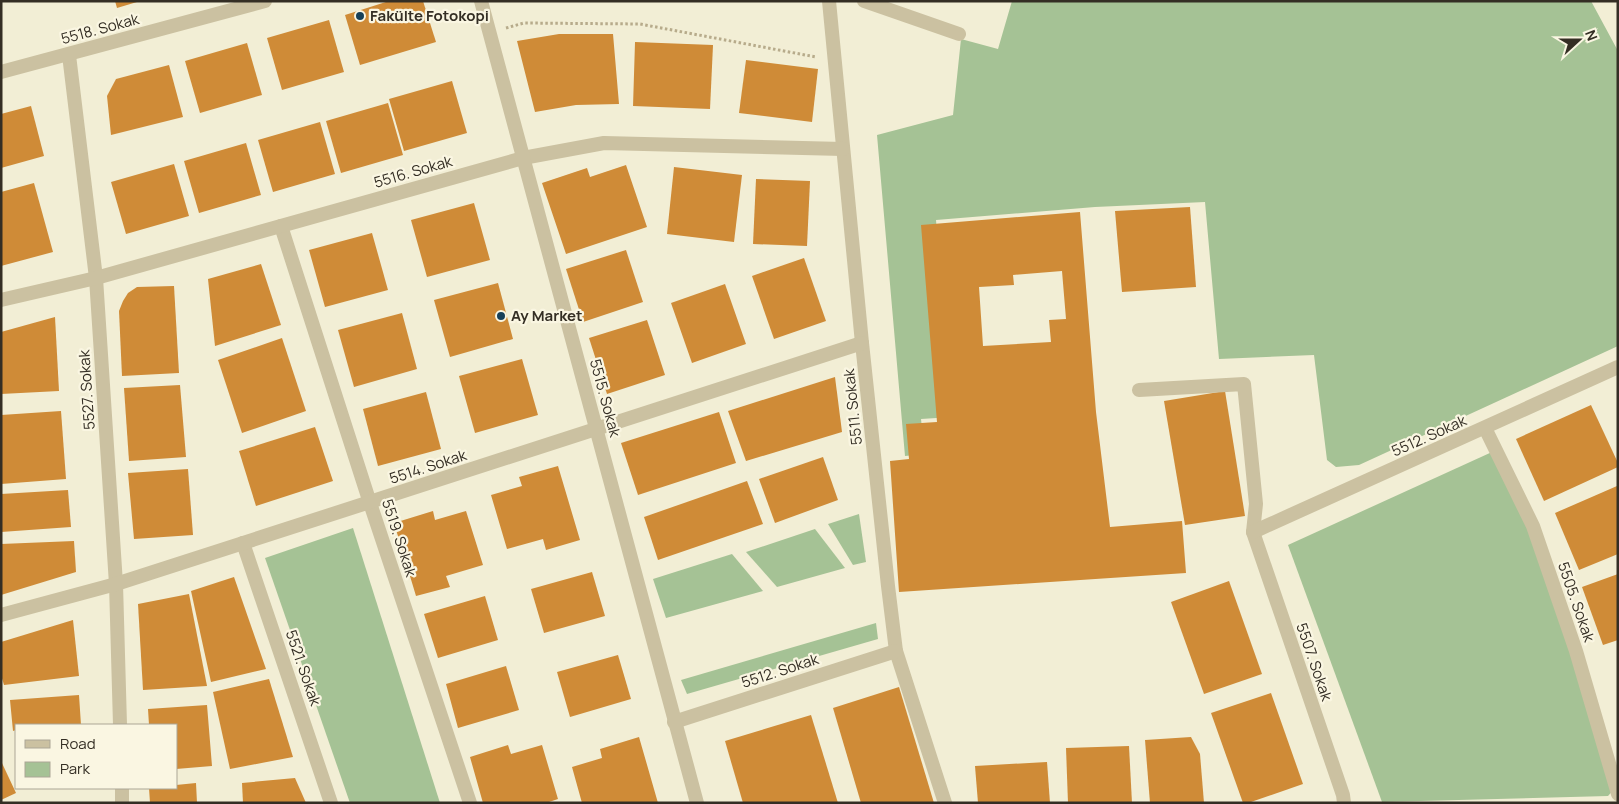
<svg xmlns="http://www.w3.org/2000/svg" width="1619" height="804" font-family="Manrope,sans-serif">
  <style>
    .green { fill: #a5c295 }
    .building { fill: #cf8b37; fill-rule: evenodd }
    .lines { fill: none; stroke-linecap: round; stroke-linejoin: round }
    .path { stroke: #b7ab8b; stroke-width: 3; stroke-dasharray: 2.5 2.5; stroke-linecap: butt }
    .minor { stroke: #cbc1a1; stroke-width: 14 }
    .tertiary { stroke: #cbc1a1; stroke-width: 14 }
    .poi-dot { fill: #174058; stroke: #faf6e2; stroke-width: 2 }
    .labels { text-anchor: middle; stroke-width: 4.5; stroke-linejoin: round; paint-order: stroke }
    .poi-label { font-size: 15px; font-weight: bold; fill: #342e24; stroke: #faf6e2; text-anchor: start }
    .street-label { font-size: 15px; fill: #342e24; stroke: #faf6e2 }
  </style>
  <rect width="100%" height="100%" fill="#f2eed5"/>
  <g class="green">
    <polygon points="1012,1 1591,1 1618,51 1618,346 1359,465 1336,467 1327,460 1314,355 1219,359 1205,202 1095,207 936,220 952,417 921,419 925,454 905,456 877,135 953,115 961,39 998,49"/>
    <polygon points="1492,452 1539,547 1615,788 1608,796 1382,802 1288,545"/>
    <polygon points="859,514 866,562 853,565 828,524"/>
    <polygon points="353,528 440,803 350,803 265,558"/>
    <polygon points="815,529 845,568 777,587 746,552"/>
    <polygon points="732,554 763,591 666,618 653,579"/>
    <polygon points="876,623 878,639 687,694 681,680"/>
  </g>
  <g class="building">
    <polygon points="115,1 137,1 137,2 117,8"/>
    <polygon points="389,1 423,1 436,42 360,65 345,15"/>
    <polygon points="329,20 344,72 282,90 267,38"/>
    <polygon points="559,34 613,34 619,104 576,105 535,112 517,41"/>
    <polygon points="635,42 713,45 710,109 633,106"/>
    <polygon points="247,43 262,95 200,113 185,61"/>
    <polygon points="746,60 818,69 812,122 739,113"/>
    <polygon points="169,65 183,117 111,135 107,96 116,79"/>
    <polygon points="452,81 467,133 404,151 389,99"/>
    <polygon points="388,103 403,155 341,173 326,121"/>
    <polygon points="31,106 44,156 1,168 1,114"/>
    <polygon points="320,122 335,174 273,192 258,140"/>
    <polygon points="246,143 261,195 199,213 184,161"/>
    <polygon points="174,164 189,216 126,234 111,182"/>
    <polygon points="626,165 647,227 566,254 542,183 587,168 590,177"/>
    <polygon points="674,167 742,175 734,242 667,234"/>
    <polygon points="756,179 810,181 807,246 753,244"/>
    <polygon points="34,183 53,252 1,266 1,192"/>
    <polygon points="474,203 490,260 427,277 411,220"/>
    <polygon points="1190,207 1196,287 1122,292 1115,211"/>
    <path d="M 1080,212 L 1096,412 L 1110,527 L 1182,521 L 1186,573 L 899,592 L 890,461 L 909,459 L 906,424 L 937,422 L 921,225 ZM 1062,271 L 1066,319 L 1049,320 L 1051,342 L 983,346 L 979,287 L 1014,285 L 1013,275 Z"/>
    <polygon points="372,233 388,290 325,307 309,250"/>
    <polygon points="626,250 643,302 583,322 566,269"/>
    <polygon points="804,258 826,321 774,339 752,276"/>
    <polygon points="261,264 281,325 215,346 208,279"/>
    <polygon points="498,283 513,339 450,357 434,300"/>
    <polygon points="725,284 746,344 692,363 671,303"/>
    <polygon points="174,286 179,373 122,376 119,311 123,301 128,293 137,287"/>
    <polygon points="402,313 417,369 354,387 338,330"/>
    <polygon points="55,317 59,391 1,394 1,332"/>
    <polygon points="647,320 665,375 607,394 589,338"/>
    <polygon points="282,338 306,411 242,433 218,360"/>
    <polygon points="522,359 538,415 475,433 459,376"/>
    <polygon points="835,377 842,432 746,461 728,411"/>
    <polygon points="180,385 186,457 129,461 124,388"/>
    <polygon points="1225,391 1245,516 1185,525 1164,401"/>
    <polygon points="426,392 441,449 378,466 363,409"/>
    <polygon points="1591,405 1618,463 1618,467 1544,501 1516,439"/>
    <polygon points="61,411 66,479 1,484 1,415"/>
    <polygon points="719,412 736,463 638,495 621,443"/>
    <polygon points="315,427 333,481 256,506 239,451"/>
    <polygon points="823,457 838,500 775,523 759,479"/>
    <polygon points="558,466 580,540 546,550 543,539 507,549 491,495 522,486 519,477"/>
    <polygon points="188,469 193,535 134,539 128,473"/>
    <polygon points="747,481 763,524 658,560 644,517"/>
    <polygon points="1617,486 1618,554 1579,570 1555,513"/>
    <polygon points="68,490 71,527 1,532 1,494"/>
    <polygon points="433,511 435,520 466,511 483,565 446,576 450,587 416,596 394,523"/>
    <polygon points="74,541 76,572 1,595 1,544"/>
    <polygon points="592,572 605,616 544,633 531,589"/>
    <polygon points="1618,574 1618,640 1603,645 1582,587"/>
    <polygon points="234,577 266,669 211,682 191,591"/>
    <polygon points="1229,581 1262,674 1204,694 1171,602"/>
    <polygon points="189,594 207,686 143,690 138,604"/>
    <polygon points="485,596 498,640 438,658 424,614"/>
    <polygon points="73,620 79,676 4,685 1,675 1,642"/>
    <polygon points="618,655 631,699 570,717 557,672"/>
    <polygon points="506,666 519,710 458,728 446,684"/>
    <polygon points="269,679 293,757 230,769 213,692"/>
    <polygon points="899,687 934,803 861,803 833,708"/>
    <polygon points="1271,693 1303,784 1248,803 1243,803 1211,713"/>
    <polygon points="79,695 81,725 16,725 16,730 13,731 10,700"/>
    <polygon points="207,705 212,766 176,769 176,725 149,725 148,709"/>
    <polygon points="811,715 838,803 743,803 725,741"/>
    <polygon points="639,737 658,803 582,803 572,767 602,758 600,749"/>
    <polygon points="1191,737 1200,754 1204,803 1150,803 1145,740"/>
    <polygon points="508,745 511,754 542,745 558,799 546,803 483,803 470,757"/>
    <polygon points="1129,746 1132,803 1068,803 1066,748"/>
    <polygon points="1,761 16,793 1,800"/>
    <polygon points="1047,762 1050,803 978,803 975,766"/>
    <polygon points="295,778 306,803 243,803 242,783"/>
    <polygon points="196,783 197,803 150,803 149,788 176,788 176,785"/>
  </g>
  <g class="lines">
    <polyline class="path" points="506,28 524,23 640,24 816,57"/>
    <g class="minor">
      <polyline points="829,1 862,343 888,586 896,651 945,803"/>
      <polyline points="864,1 959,34"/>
      <polyline points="69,55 96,278 116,584 120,725"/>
      <polyline points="1,72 265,1"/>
      <polyline points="281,226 370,503 470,803"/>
      <polyline points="1,300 96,278 523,158 604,143 843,149"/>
      <polyline points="1139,390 1244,384 1256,504 1253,532 1343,795 1344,803"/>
      <polyline points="1485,428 1533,526 1576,651 1618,794"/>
      <polyline points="1253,532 1618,367"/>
      <polyline points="243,543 331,803"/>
      <polyline points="1,615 116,584 862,343"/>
      <polyline points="674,722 896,651"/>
      <polyline points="122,788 122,803"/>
    </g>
    <polyline class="tertiary" points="481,1 697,803"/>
  </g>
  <g class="poi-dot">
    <circle cx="360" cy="16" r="5"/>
    <circle cx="501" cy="316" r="5"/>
  </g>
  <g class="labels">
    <g class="poi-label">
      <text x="370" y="21">Fakülte Fotokopi</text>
      <text x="511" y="321">Ay Market</text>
    </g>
    <g class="street-label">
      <text transform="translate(100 29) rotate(-15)" y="5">5518. Sokak</text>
      <text transform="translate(413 172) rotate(-16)" y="5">5516. Sokak</text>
      <text transform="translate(87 390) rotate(-94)" y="5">5527. Sokak</text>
      <text transform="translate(605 398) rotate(75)" y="5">5515. Sokak</text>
      <text transform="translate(853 407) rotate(-96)" y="5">5511. Sokak</text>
      <text transform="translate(1429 436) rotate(-24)" y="5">5512. Sokak</text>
      <text transform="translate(428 467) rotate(-18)" y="5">5514. Sokak</text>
      <text transform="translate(399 538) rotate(72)" y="5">5519. Sokak</text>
      <text transform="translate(1576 602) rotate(71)" y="5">5505. Sokak</text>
      <text transform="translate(1314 662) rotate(71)" y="5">5507. Sokak</text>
      <text transform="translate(303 668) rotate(71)" y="5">5521. Sokak</text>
      <text transform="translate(780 671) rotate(-18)" y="5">5512. Sokak</text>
    </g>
  </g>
  <rect width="1619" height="804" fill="none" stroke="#342e24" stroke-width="5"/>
  <rect x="15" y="724" width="162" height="65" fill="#faf6e2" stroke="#aba696"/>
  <rect x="25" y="740" width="25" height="8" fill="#cbc1a1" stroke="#aba696"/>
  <text x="60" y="749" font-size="15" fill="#342e24">Road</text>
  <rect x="25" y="762" width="25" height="15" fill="#a5c295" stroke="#aba696"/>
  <text x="60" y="774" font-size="15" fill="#342e24">Park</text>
  <g transform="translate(1579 40) rotate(69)" stroke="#faf6e2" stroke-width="4" paint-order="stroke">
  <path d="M0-4L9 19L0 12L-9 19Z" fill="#342e24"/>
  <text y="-8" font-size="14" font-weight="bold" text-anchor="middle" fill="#342e24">N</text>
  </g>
</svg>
